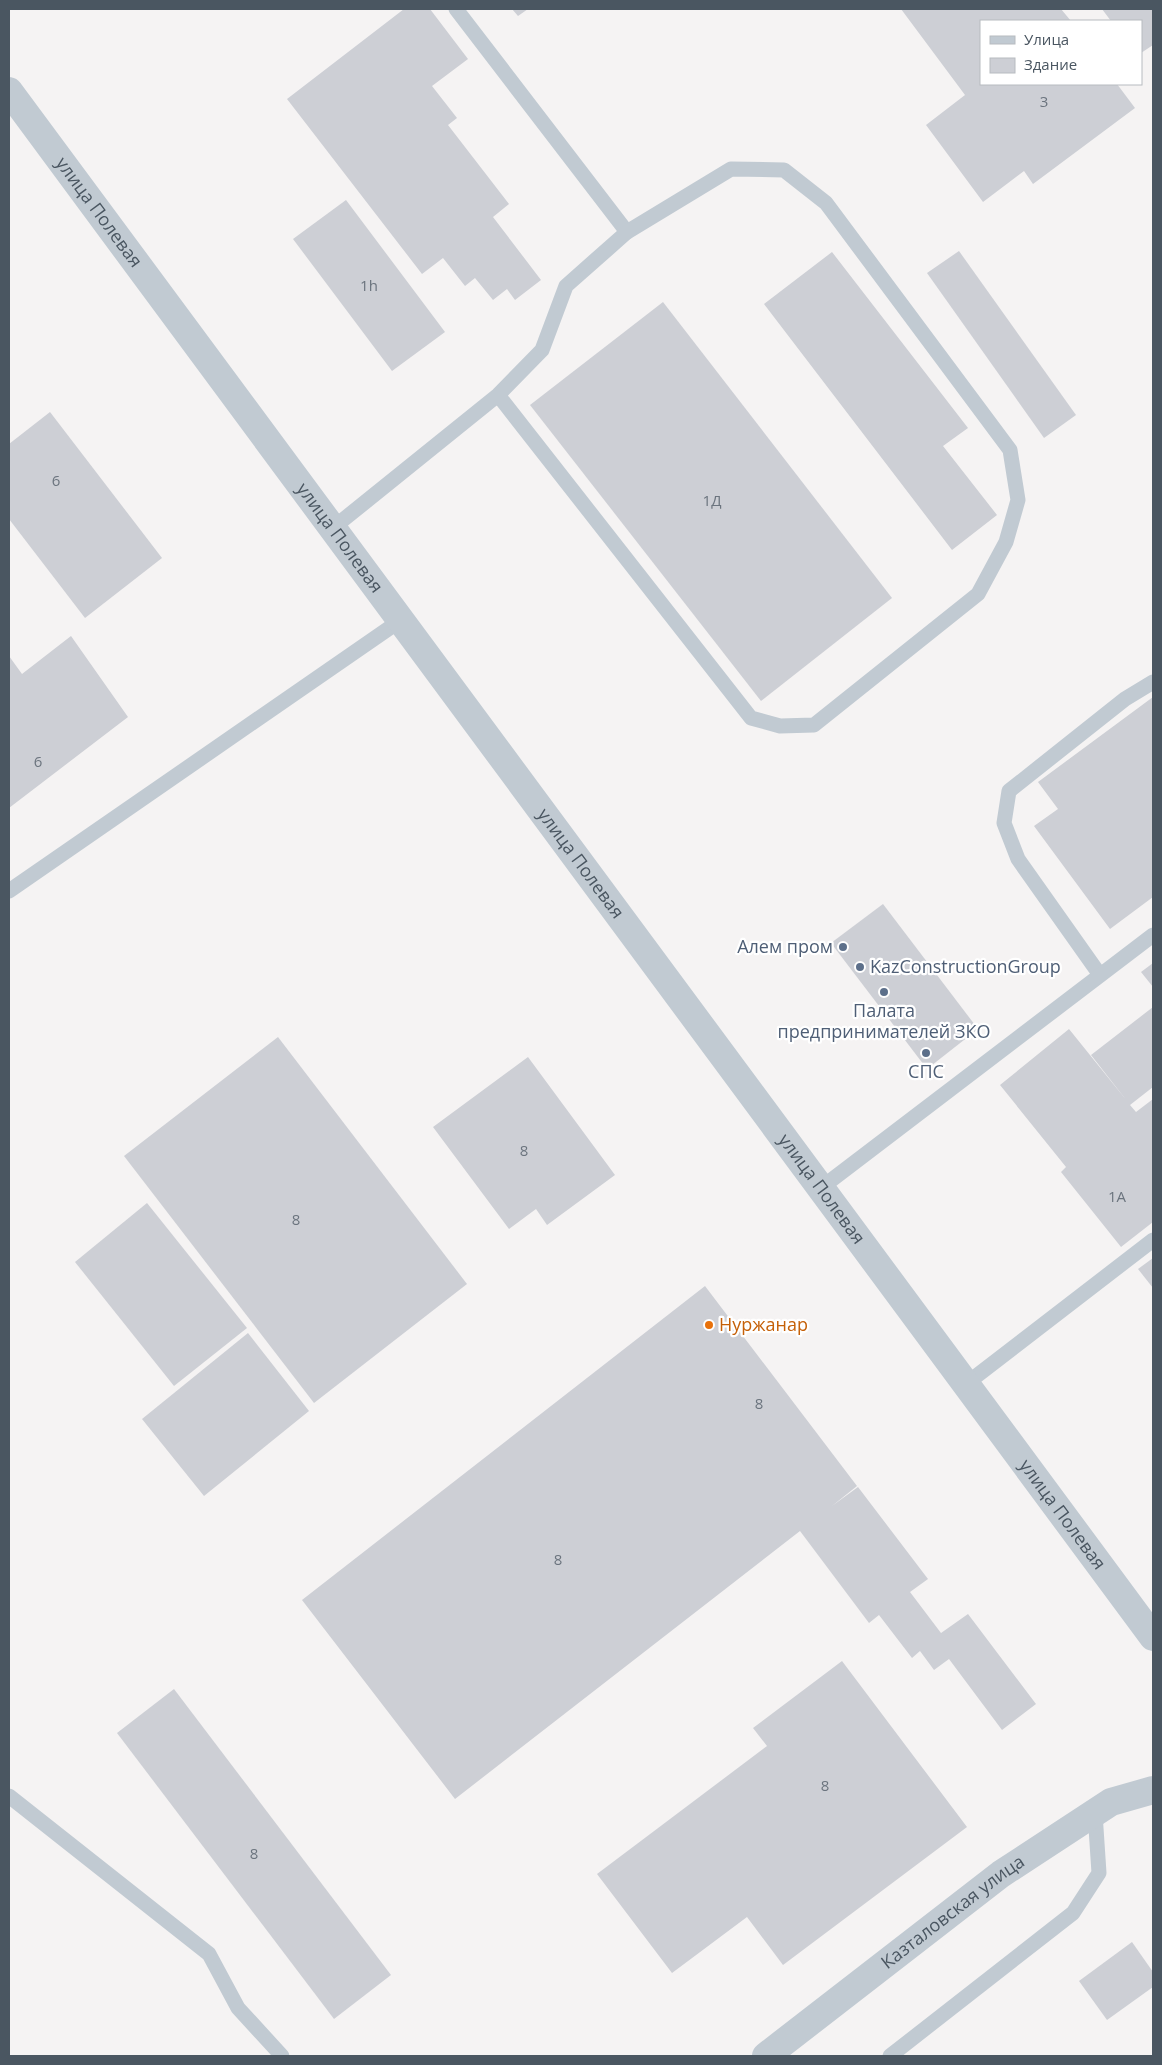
<svg xmlns="http://www.w3.org/2000/svg" width="1162" height="2065" font-family="'Open Sans',sans-serif">
  <style>
    .building { fill: #cdcfd5 }
    .lines { fill: none; stroke-linecap: round; stroke-linejoin: round }
    .service { stroke: #c1cad2; stroke-width: 15 }
    .minor { stroke: #c1cad2; stroke-width: 28 }
    .tertiary { stroke: #c1cad2; stroke-width: 28 }
    .service-dot { fill: #5c6f8a; stroke: #fff; stroke-width: 2 }
    .food-dot { fill: #e8710a; stroke: #fff; stroke-width: 2 }
    .labels { text-anchor: middle; stroke-width: 4.5; stroke-linejoin: round; paint-order: stroke }
    .number-label { font-size: 15px; fill: #6b747e }
    .street-label { font-size: 18px; fill: #4a5661; stroke: #fff }
    .service-label { font-size: 18px; fill: #4e5e75; stroke: #fff }
    .food-label { font-size: 18px; fill: #c56008; stroke: #fff; text-anchor: start }
  </style>
  <rect width="100%" height="100%" fill="#f5f3f3"/>
  <g class="building">
    <polygon points="404,9 430,9 468,59 432,86 457,118 448,125 509,204 493,217 541,280 515,300 507,289 493,300 475,278 465,286 443,258 422,274 287,99"/>
    <polygon points="512,9 528,9 518,16"/>
    <polygon points="901,9 1061,9 1071,21 981,21 981,84 1117,84 1135,108 1033,184 1024,171 983,202 926,125 965,95"/>
    <polygon points="1102,9 1153,9 1153,45 1141,53 1141,21 1111,21"/>
    <polygon points="346,200 445,332 392,371 293,239"/>
    <polygon points="959,251 1076,415 1044,438 927,273"/>
    <polygon points="832,252 968,428 943,446 997,515 952,550 764,304"/>
    <polygon points="663,302 892,598 761,701 530,405"/>
    <polygon points="50,412 162,558 85,618 9,519 9,444"/>
    <polygon points="71,636 128,717 9,808 9,656 22,674"/>
    <polygon points="1153,697 1153,897 1110,929 1034,826 1058,809 1038,782"/>
    <polygon points="883,904 978,1029 927,1069 831,943"/>
    <polygon points="1153,963 1153,987 1141,972"/>
    <polygon points="1153,1007 1153,1087 1130,1105 1136,1112 1153,1099 1153,1222 1121,1247 1061,1172 1066,1167 1000,1085 1069,1029 1127,1101 1091,1055"/>
    <polygon points="278,1037 467,1284 314,1403 124,1156"/>
    <polygon points="528,1057 615,1175 547,1225 536,1209 509,1229 433,1127"/>
    <polygon points="147,1203 247,1328 174,1386 75,1262"/>
    <polygon points="1153,1258 1153,1288 1138,1269"/>
    <polygon points="705,1286 857,1486 832,1506 858,1487 928,1579 910,1592 941,1633 968,1614 1036,1704 1002,1730 949,1659 934,1670 920,1651 912,1658 879,1615 869,1623 800,1531 455,1799 302,1600"/>
    <polygon points="248,1333 309,1411 204,1496 142,1419"/>
    <polygon points="842,1661 967,1827 783,1965 747,1917 672,1973 597,1874 767,1746 753,1728"/>
    <polygon points="174,1689 391,1975 334,2019 117,1733"/>
    <polygon points="1132,1942 1153,1972 1153,1987 1107,2020 1079,1981"/>
  </g>
  <g class="lines">
    <g class="service">
      <polyline points="456,9 627,232"/>
      <polyline points="333,528 498,395 542,350 566,286 627,232 731,169 784,170 826,203 1010,450 1018,500 1006,542 978,594 814,725 780,726 751,718 498,395"/>
      <polyline points="9,891 401,620"/>
      <polyline points="1100,975 1018,859 1004,823 1009,791 1125,699 1153,682"/>
      <polyline points="821,1188 1153,935"/>
      <polyline points="966,1384 1153,1240"/>
      <polyline points="9,1796 209,1954 238,2008 282,2056"/>
      <polyline points="890,2056 1073,1913 1099,1873 1095,1813"/>
    </g>
    <path class="minor" id="s1" d="M 9,91 L 1153,1637"/>
    <path class="tertiary" id="s2" d="M 766,2056 L 1001,1874 L 1111,1802 L 1153,1790"/>
  </g>
  <g class="service-dot">
    <circle cx="843" cy="947" r="5"/>
    <circle cx="860" cy="967" r="5"/>
    <circle cx="884" cy="992" r="5"/>
    <circle cx="926" cy="1053" r="5"/>
  </g>
  <circle class="food-dot" cx="709" cy="1325" r="5"/>
  <g class="labels">
    <g class="number-label">
      <text x="1044" y="107">3</text>
      <text x="369" y="291">1h</text>
      <text x="56" y="486">6</text>
      <text x="712" y="506">1Д</text>
      <text x="38" y="767">6</text>
      <text x="524" y="1156">8</text>
      <text x="1117" y="1202">1А</text>
      <text x="296" y="1225">8</text>
      <text x="759" y="1409">8</text>
      <text x="558" y="1565">8</text>
      <text x="825" y="1791">8</text>
      <text x="254" y="1859">8</text>
    </g>
    <g class="street-label">
      <text dy="6" stroke="none"><textPath href="#s1" startOffset="151">улица Полевая</textPath></text>
      <text dy="6" stroke="none"><textPath href="#s1" startOffset="556">улица Полевая</textPath></text>
      <text dy="6" stroke="none"><textPath href="#s1" startOffset="961">улица Полевая</textPath></text>
      <text dy="6" stroke="none"><textPath href="#s1" startOffset="1366">улица Полевая</textPath></text>
      <text dy="6" stroke="none"><textPath href="#s1" startOffset="1771">улица Полевая</textPath></text>
      <text dy="6" stroke="none"><textPath href="#s2" startOffset="236">Казталовская улица</textPath></text>
    </g>
    <g class="service-label">
      <text x="833" y="953" text-anchor="end">Алем пром</text>
      <text x="870" y="973" text-anchor="start">KazConstructionGroup</text>
      <text x="884" y="1017">Палата<tspan x="884" dy="21">предпринимателей ЗКО</tspan></text>
      <text x="926" y="1078">СПС</text>
    </g>
    <g class="food-label">
      <text x="719" y="1331">Нуржанар</text>
    </g>
  </g>
  <rect width="1162" height="2065" fill="none" stroke="#4a5661" stroke-width="20"/>
  <rect x="980" y="20" width="162" height="65" fill="#ffffff" stroke="#b7bbc0"/>
  <rect x="990" y="36" width="25" height="8" fill="#c1cad2" stroke="#b7bbc0"/>
  <text x="1024" y="45" font-size="15" fill="#4a5661">Улица</text>
  <rect x="990" y="58" width="25" height="15" fill="#cdcfd5" stroke="#b7bbc0"/>
  <text x="1024" y="70" font-size="15" fill="#4a5661">Здание</text>
</svg>
